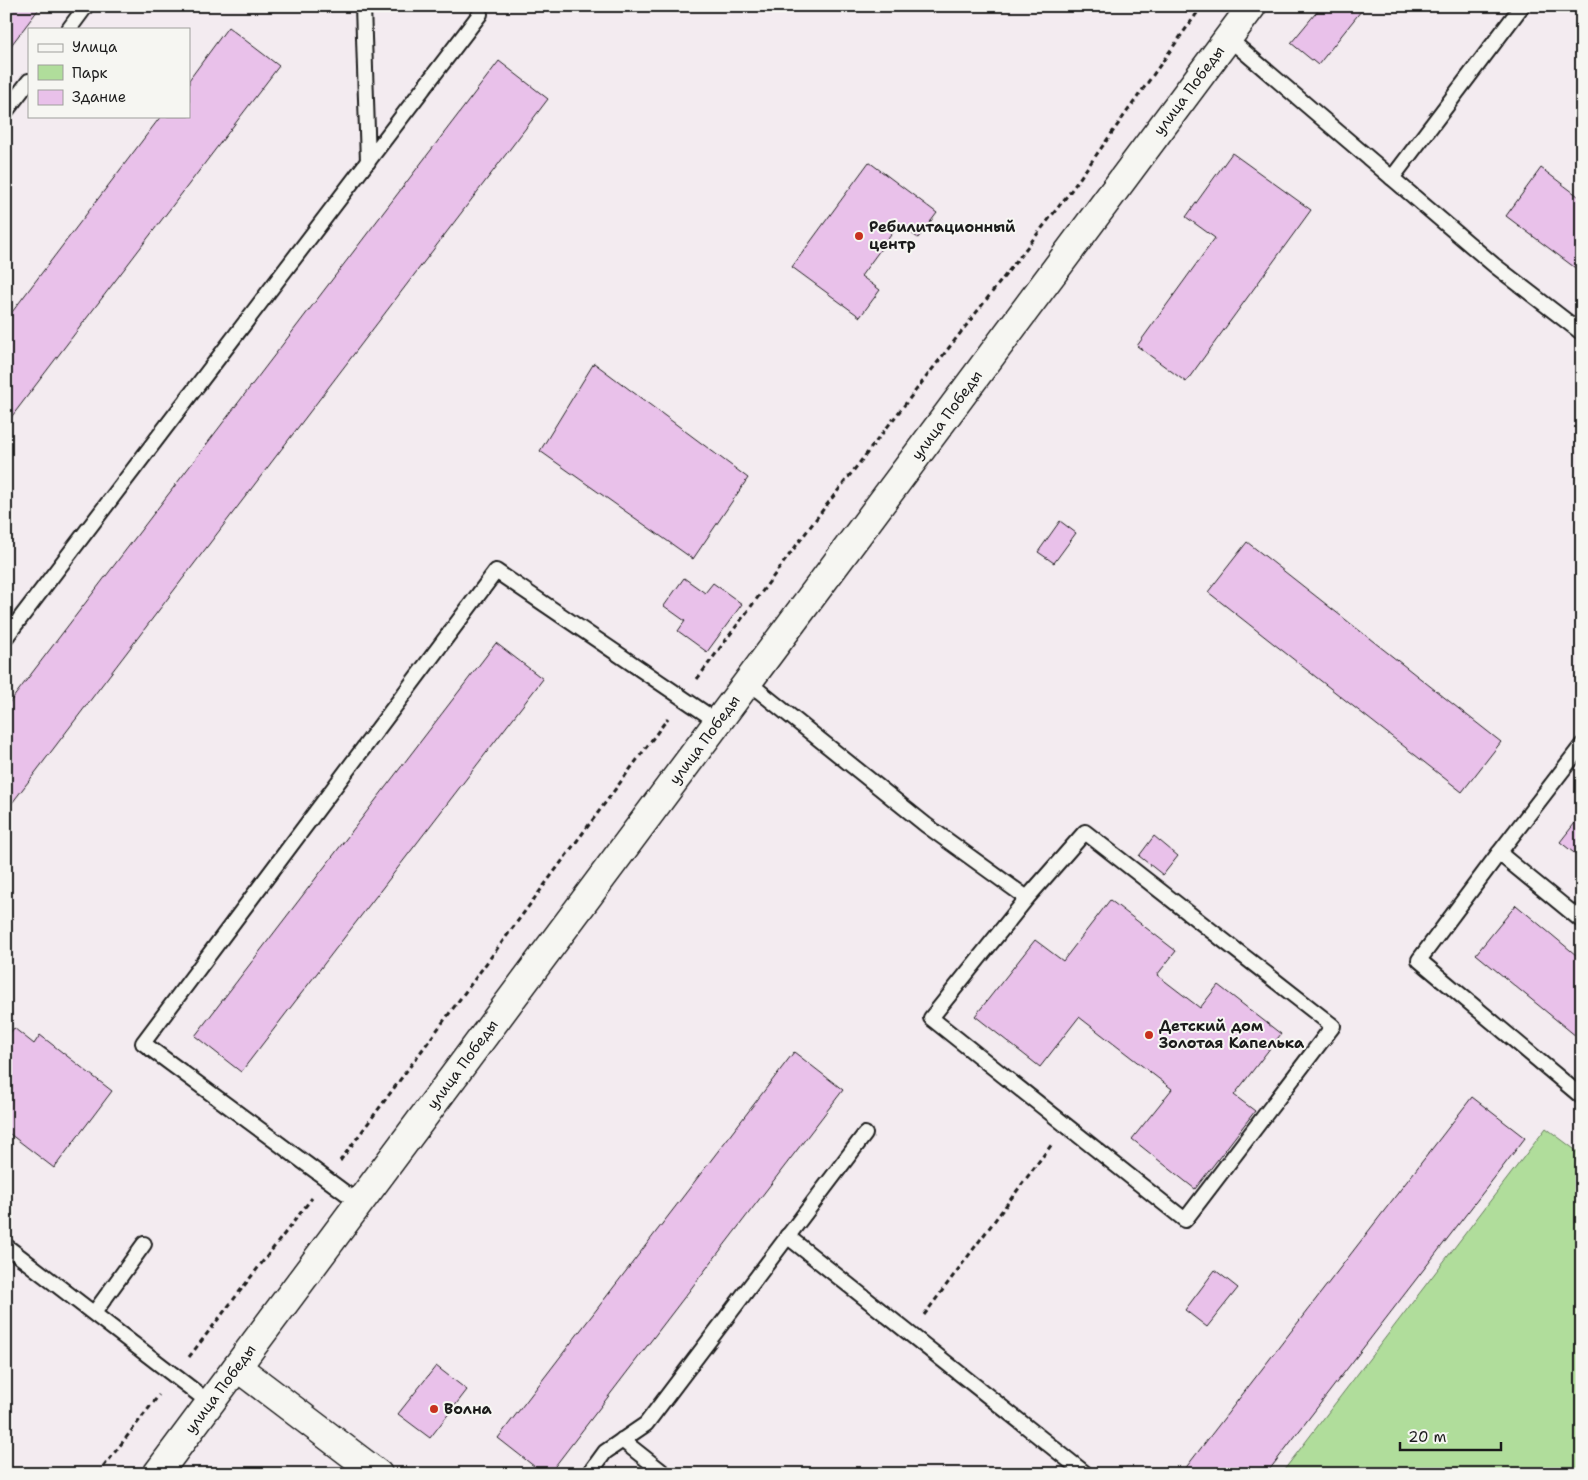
<svg xmlns="http://www.w3.org/2000/svg" width="1588" height="1480" font-family="'Shantell Sans',sans-serif">
  <style>
    .green { fill: #b0dd9b; stroke: #667c5c }
    .building { fill: #e9c1ea; stroke: #1c1c1c }
    .lines { fill: none; stroke-linecap: round; stroke-linejoin: round }
    .lane-casing { stroke: #1c1c1c; stroke-width: 18 }
    .street-casing { stroke: #1c1c1c; stroke-width: 31 }
    .secondary-casing { stroke: #1c1c1c; stroke-width: 31 }
    .path { stroke: #1c1c1c; stroke-width: 3; stroke-dasharray: 5 4; stroke-linecap: butt }
    .lane { stroke: #f6f6f2; stroke-width: 14 }
    .street { stroke: #f6f6f2; stroke-width: 28 }
    .secondary { stroke: #f6f6f2; stroke-width: 28 }
    .poi-dot { fill: #c8321e; stroke: #f6f6f2; stroke-width: 2 }
    .labels { text-anchor: middle; stroke-width: 4; stroke-linejoin: round; paint-order: stroke }
    .street-label { font-size: 15px; fill: #1c1c1c; stroke: #f6f6f2 }
    .poi-label { font-size: 15px; font-weight: bold; fill: #1c1c1c; stroke: #f6f6f2; text-anchor: start }
  </style>
  <rect width="100%" height="100%" fill="#f3ebf0"/>
  <filter id="ink" filterUnits="userSpaceOnUse"><feTurbulence type="fractalNoise" baseFrequency=".02" numOctaves="2"/><feDisplacementMap in="SourceGraphic" scale="10" xChannelSelector="R" yChannelSelector="G"/><feConvolveMatrix kernelMatrix="1 2 1 2 8 2 1 2 1" color-interpolation-filters="sRGB"/></filter>
  <g filter="url(#ink)">
    <polygon class="green" points="1546,1128 1582,1155 1582,1474 1281,1474"/>
    <g class="building">
      <polygon points="6,6 41,6 6,52"/>
      <polygon points="1317,6 1365,6 1318,65 1291,43 1320,8"/>
      <polygon points="228,27 279,66 6,424 6,320 161,116 189,116 189,80"/>
      <polygon points="499,61 548,99 6,811 6,707"/>
      <polygon points="1232,153 1311,210 1186,382 1137,346 1215,238 1186,217"/>
      <polygon points="869,162 937,213 918,238 899,224 861,276 880,290 860,317 792,267"/>
      <polygon points="1541,168 1582,199 1582,273 1506,216"/>
      <polygon points="594,363 748,478 693,559 540,451"/>
      <polygon points="1060,521 1076,533 1054,563 1038,552"/>
      <polygon points="1247,542 1501,742 1462,792 1208,592"/>
      <polygon points="684,578 705,593 713,583 742,604 707,652 678,631 685,621 664,606"/>
      <polygon points="496,643 543,679 241,1072 195,1036"/>
      <polygon points="1582,814 1582,859 1560,842"/>
      <polygon points="1154,836 1178,856 1163,875 1139,856"/>
      <polygon points="1110,900 1176,951 1157,975 1200,1008 1218,985 1281,1034 1234,1095 1255,1111 1195,1189 1132,1139 1172,1089 1079,1017 1040,1067 975,1016 1035,940 1063,961"/>
      <polygon points="1516,905 1582,960 1582,1041 1476,954"/>
      <polygon points="14,1028 34,1044 40,1035 112,1091 54,1168 6,1131 6,1038"/>
      <polygon points="794,1052 843,1090 549,1474 544,1474 498,1438"/>
      <polygon points="1472,1097 1525,1138 1266,1474 1181,1474"/>
      <polygon points="1215,1270 1238,1288 1207,1327 1185,1310"/>
      <polygon points="436,1366 467,1390 430,1438 398,1414"/>
    </g>
    <g class="lines">
      <g class="lane-casing">
        <g id="lane">
          <polyline points="363,6 368,162"/>
          <polyline points="69,29 86,6"/>
          <polyline points="1228,38 1494,265 1582,333"/>
          <polyline points="6,111 29,81"/>
          <polyline points="1392,178 1522,6"/>
          <polyline points="6,637 480,14"/>
          <polyline points="748,682 926,825 1027,898"/>
          <polygon points="1085,832 1333,1026 1185,1220 931,1018 1027,898"/>
          <polyline points="1499,853 1582,745"/>
          <polyline points="1582,921 1499,853 1419,960 1582,1097"/>
          <polyline points="359,1203 143,1043 496,571 718,722"/>
          <polyline points="787,1236 1086,1474"/>
          <polyline points="6,1246 210,1403"/>
          <polyline points="94,1313 144,1244"/>
          <polyline points="622,1440 665,1474"/>
          <polyline points="589,1474 605,1452 646,1424 865,1134"/>
        </g>
      </g>
      <g class="street-casing">
        <polyline id="street" points="237,1367 378,1474"/>
      </g>
      <g class="secondary-casing">
        <g id="secondary">
          <path id="s1" d="M 157,1474 L 1252,6"/>
        </g>
      </g>
      <g class="path">
        <polyline points="697,679 822,511 1070,192 1202,6"/>
        <polyline points="340,1161 668,718"/>
        <polyline points="924,1315 1052,1144"/>
        <polyline points="189,1357 312,1198"/>
        <polyline points="98,1474 159,1395"/>
      </g>
      <use href="#lane" class="lane"/>
      <use href="#street" class="street"/>
      <use href="#secondary" class="secondary"/>
    </g>
  </g>
  <g class="poi-dot">
    <circle cx="859" cy="236" r="5"/>
    <circle cx="1149" cy="1035" r="5"/>
    <circle cx="434" cy="1409" r="5"/>
  </g>
  <g class="labels">
    <g class="street-label">
      <text dy="5" stroke="none"><textPath href="#s1" startOffset="1726">улица Победы</textPath></text>
      <text dy="5" stroke="none"><textPath href="#s1" startOffset="1321">улица Победы</textPath></text>
      <text dy="5" stroke="none"><textPath href="#s1" startOffset="916">улица Победы</textPath></text>
      <text dy="5" stroke="none"><textPath href="#s1" startOffset="511">улица Победы</textPath></text>
      <text dy="5" stroke="none"><textPath href="#s1" startOffset="106">улица Победы</textPath></text>
    </g>
    <g class="poi-label">
      <text x="869" y="232">Ребилитационный<tspan x="869" dy="17">центр</tspan></text>
      <text x="1159" y="1031">Детский дом<tspan x="1159" dy="17">Золотая Капелька</tspan></text>
      <text x="444" y="1414">Волна</text>
    </g>
  </g>
  <rect width="1588" height="1480" fill="none" stroke="#f6f6f2" stroke-width="25"/>
  <rect x="12" y="12" width="1563" height="1455" fill="none" stroke="#1c1c1c" stroke-width="2" filter="url(#ink)"/>
  <rect x="28" y="28" width="162" height="90" fill="#f6f6f2" stroke="#9f9f9c"/>
  <rect x="38" y="44" width="25" height="8" fill="#f6f6f2" stroke="#9f9f9c"/>
  <text x="72" y="52" font-size="15" fill="#1c1c1c">Улица</text>
  <rect x="38" y="65" width="25" height="15" fill="#b0dd9b" stroke="#9f9f9c"/>
  <text x="72" y="78" font-size="15" fill="#1c1c1c">Парк</text>
  <rect x="38" y="90" width="25" height="15" fill="#e9c1ea" stroke="#9f9f9c"/>
  <text x="72" y="102" font-size="15" fill="#1c1c1c">Здание</text>
  <path d="M1400 1442v8h101v-8" fill="none" stroke="#1c1c1c" stroke-width="2.5"/>
  <text x="1408" y="1442" font-size="15" fill="#1c1c1c" stroke="#f6f6f2" stroke-width="4" paint-order="stroke">20 m</text>
</svg>
